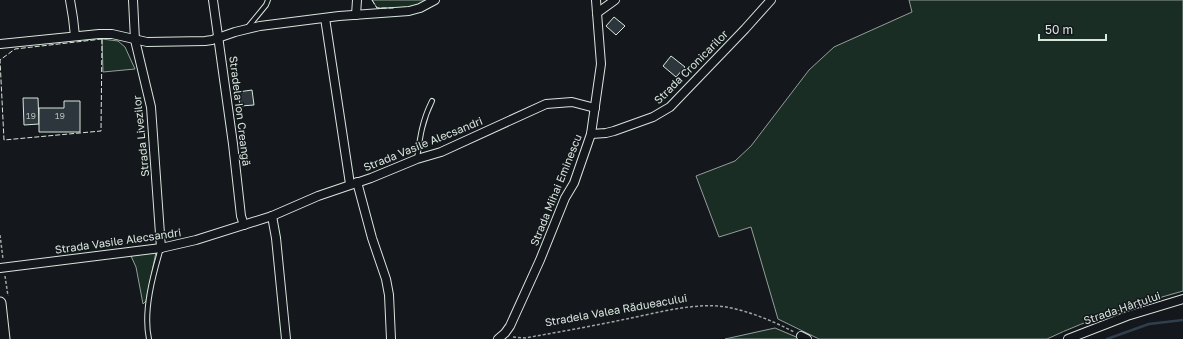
<svg xmlns="http://www.w3.org/2000/svg" width="1183" height="339" font-family="'Golos Text',sans-serif">
  <style>
    .green { fill: #1a2d24; stroke: #939e99 }
    .lines { fill: none; stroke-linecap: round; stroke-linejoin: round }
    .stream { stroke: #2f3f4d; stroke-width: 2.5 }
    .building { fill: #2c363c; stroke: #d8e6dc }
    .service-casing { stroke: #d8e6dc; stroke-width: 6 }
    .minor-casing { stroke: #d8e6dc; stroke-width: 10 }
    .secondary-casing { stroke: #d8e6dc; stroke-width: 13 }
    .path { stroke: #9da8a2; stroke-width: 1.5; stroke-dasharray: 3 2; stroke-linecap: butt }
    .service { stroke: #14181c; stroke-width: 4 }
    .minor { stroke: #14181c; stroke-width: 8 }
    .secondary { stroke: #14181c; stroke-width: 11 }
    .fence { stroke: #d8e6dc; stroke-width: 1; stroke-dasharray: 5 2; stroke-linecap: butt }
    .labels { text-anchor: middle; stroke-width: 3; stroke-linejoin: round; paint-order: stroke }
    .number-label { font-size: 9px; fill: #adbab4 }
    .street-label { font-size: 11px; fill: #d8e6dc; stroke: #14181c }
  </style>
  <rect width="100%" height="100%" fill="#14181c"/>
  <g class="green">
    <path d="M 372,0 L 429,0 C 416,11 393,8 377,8 Z"/>
    <path d="M 909,0 L 1183,0 L 1183,291 C 1137,304 1091,318 1047,339 L 819,339 L 778,319 L 751,227 L 719,237 L 696,176 L 735,161 L 751,146 L 809,70 L 834,47 L 912,12 Z"/>
    <polygon points="102,39 118,41 125,47 135,69 103,72"/>
    <polygon points="156,252 146,301 143,304 136,267 131,256"/>
    <polygon points="775,328 801,339 725,339"/>
  </g>
  <g class="lines">
    <polyline class="stream" points="1107,339 1149,324 1183,320"/>
  </g>
  <g class="building">
    <polygon points="614,17 625,26 616,35 606,26"/>
    <polygon points="671,56 685,67 676,77 663,66"/>
    <polygon points="252,90 254,105 240,106 238,92"/>
    <polygon points="23,98 38,98 39,124 24,125"/>
    <polygon points="64,101 80,101 80,132 39,132 39,108 64,108"/>
  </g>
  <g class="lines">
    <g class="service-casing">
      <g id="service">
        <polyline points="248,27 266,5 268,0"/>
        <path d="M 417,159 C 420,137 422,121 432,101"/>
        <path d="M 149,339 C 143,311 153,275 161,248"/>
      </g>
    </g>
    <g class="minor-casing">
      <g id="minor">
        <polyline points="70,0 73,18 75,36"/>
        <polyline points="133,0 135,40 151,107 161,248"/>
        <polyline points="213,0 233,144 241,216 244,225"/>
        <polyline points="597,13 615,0"/>
        <polyline points="356,15 357,0"/>
        <polyline points="325,18 350,184"/>
        <polyline points="0,44 99,34 112,34 147,42 205,41 212,40 235,32 260,26 339,16 409,11 420,8 435,0"/>
        <polyline points="591,134 606,133 614,131 653,117 670,107 745,29 771,0"/>
        <polyline points="357,182 372,238 386,279 389,295 391,339"/>
        <polyline points="272,216 276,238 286,339"/>
        <polyline points="0,268 161,248 196,240 272,216 318,196 371,178 417,159 441,152 546,104 572,102 595,108"/>
        <polyline points="801,336 807,339"/>
        <polyline points="498,339 505,333 510,326 540,260 565,198 574,183 591,134 601,64 596,0"/>
        <polyline points="1068,339 1127,316 1183,299"/>
      </g>
    </g>
    <g class="secondary-casing">
      <polyline id="secondary" points="0,303 4,339"/>
    </g>
    <g class="path">
      <polyline points="0,235 3,259"/>
      <polyline points="5,276 8,296"/>
      <path d="M 513,337 L 525,338 C 559,332 593,326 626,319 C 657,313 695,302 726,307 C 749,311 773,321 794,332"/>
    </g>
    <use href="#service" class="service"/>
    <use href="#minor" class="minor"/>
    <use href="#secondary" class="secondary"/>
    <g class="fence">
      <polyline points="372,0 377,8 395,8"/>
      <polygon points="102,39 101,131 4,140 0,60 15,49"/>
    </g>
  </g>
  <g class="labels">
    <g class="number-label">
      <text x="31" y="119">19</text>
      <text x="60" y="119">19</text>
    </g>
    <g class="street-label">
      <text transform="translate(691 67) rotate(-45)" y="4">Strada Cronicarilor</text>
      <text transform="translate(240 111) rotate(83)" y="4">Stradela Ion Creangă</text>
      <text transform="translate(141 136) rotate(-96)" y="4">Strada Livezilor</text>
      <text transform="translate(423 144) rotate(-22)" y="4">Strada Vasile Alecsandri</text>
      <text transform="translate(556 190) rotate(-68)" y="4">Strada Mihai Eminescu</text>
      <text transform="translate(118 241) rotate(-8)" y="4">Strada Vasile Alecsandri</text>
      <text transform="translate(1122 308) rotate(-19)" y="4">Strada Hârțului</text>
      <text transform="translate(616 310) rotate(-10)" y="4">Stradela Valea Rădueacului</text>
    </g>
  </g>
  <path d="M1039 34v6h67v-6" fill="none" stroke="#d8e6dc" stroke-width="2"/>
  <text x="1045" y="34" font-size="12" fill="#d8e6dc" stroke="#14181c" stroke-width="3" paint-order="stroke">50 m</text>
</svg>
